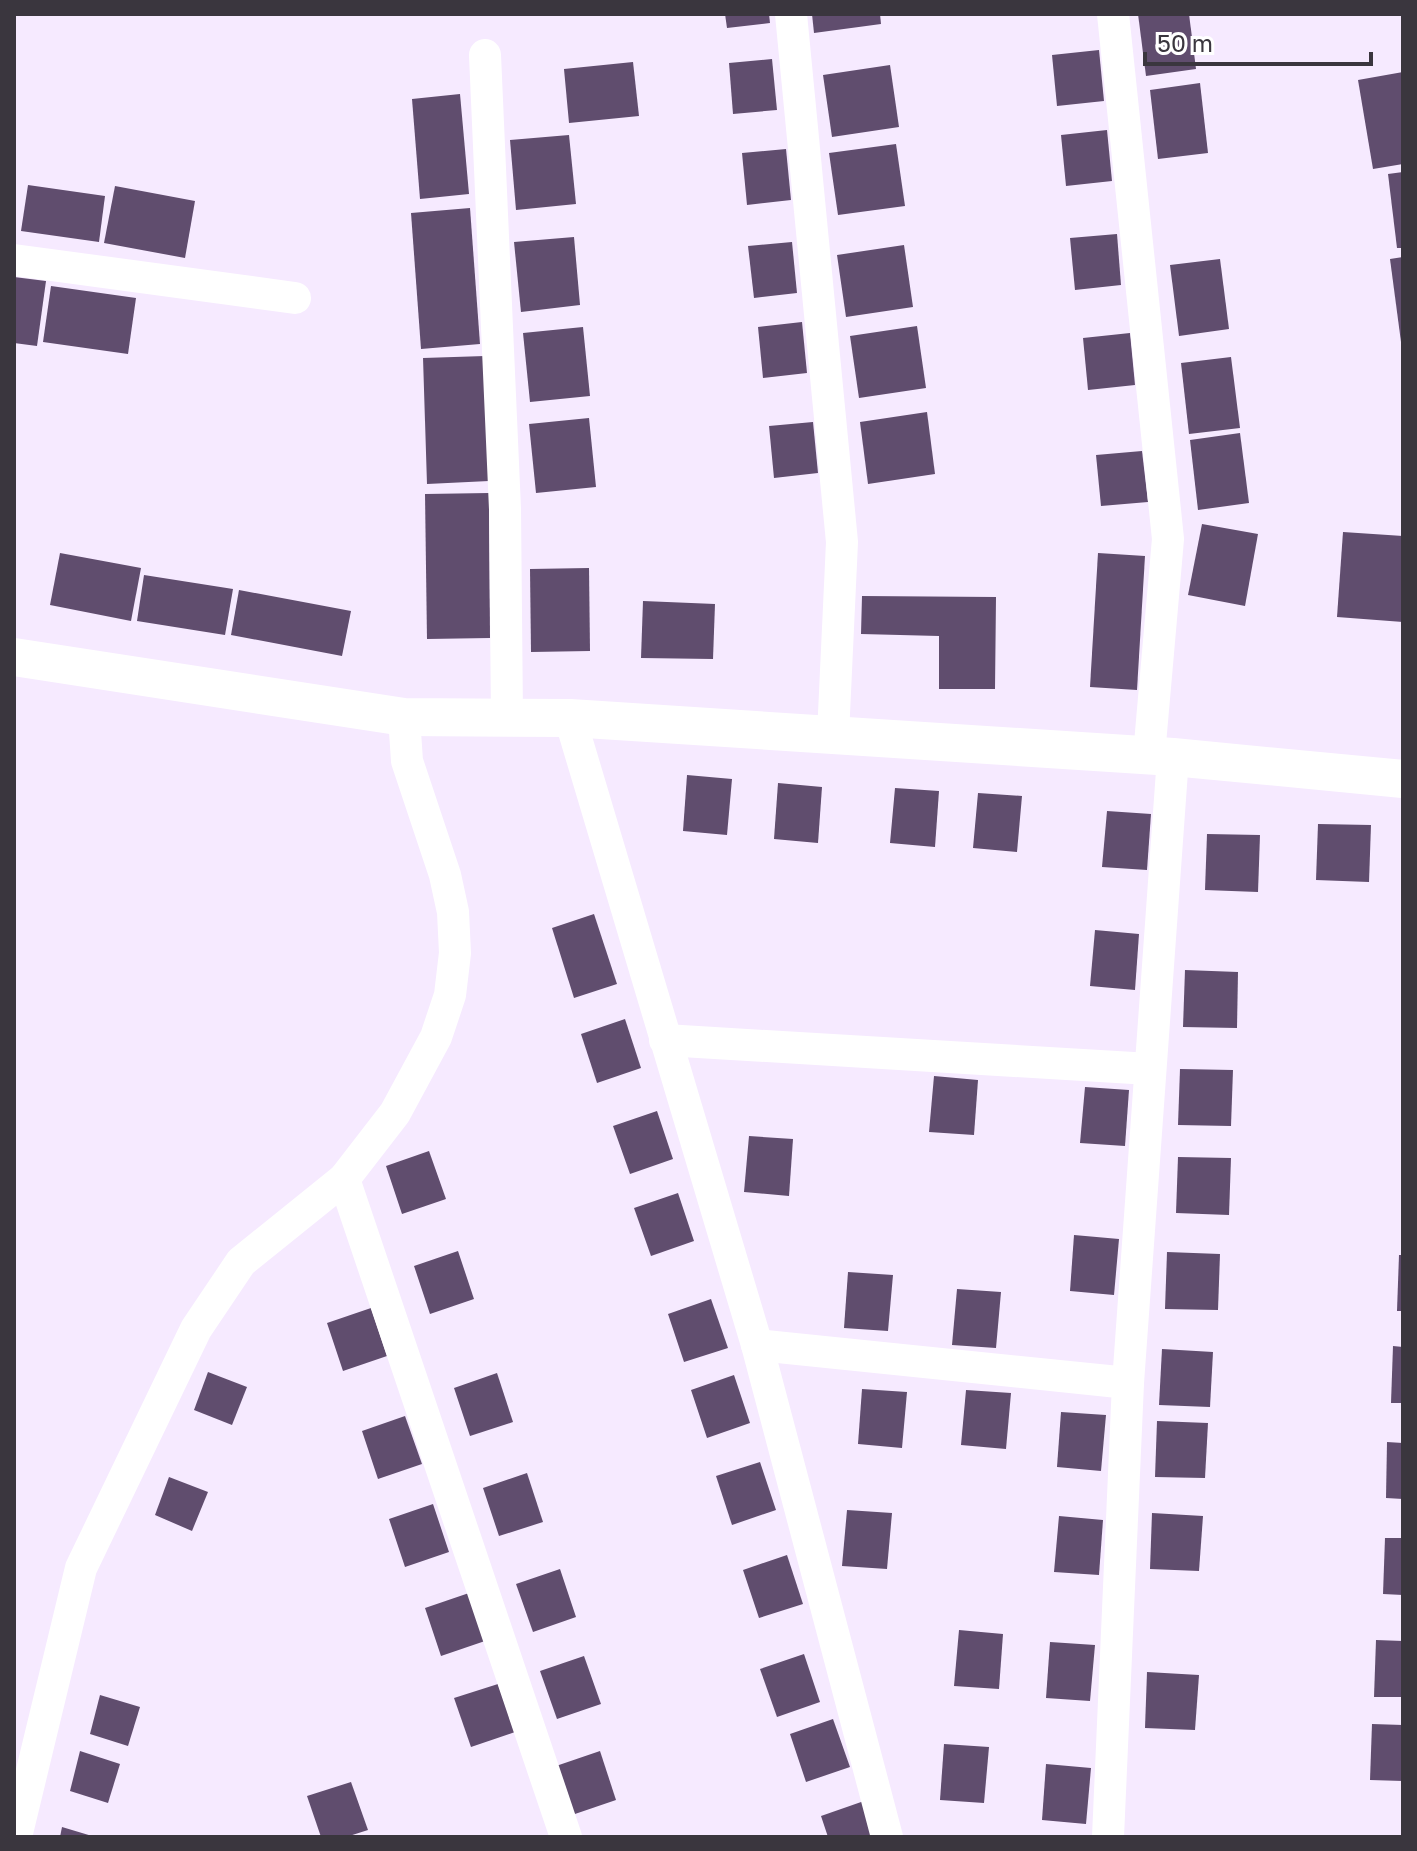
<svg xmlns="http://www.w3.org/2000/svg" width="1417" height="1851" viewBox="0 0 1417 1851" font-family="'Golos Text',sans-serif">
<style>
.building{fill:#604d6e}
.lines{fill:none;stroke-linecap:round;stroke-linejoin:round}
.minor{stroke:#fff;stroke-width:32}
.tertiary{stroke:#fff;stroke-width:38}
</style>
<rect width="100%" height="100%" fill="#f6eaff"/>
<g class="building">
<path d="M 725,14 L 769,14 L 770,23 L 727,28 Z"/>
<path d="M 812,14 L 880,14 L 881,24 L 814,33 Z"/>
<path d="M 1138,14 L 1189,14 L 1196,69 L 1146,76 Z"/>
<path d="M 1099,50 L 1104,101 L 1057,106 L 1052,55 Z"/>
<path d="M 772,59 L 777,110 L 733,114 L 729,63 Z"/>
<path d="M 633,62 L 639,116 L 569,123 L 564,69 Z"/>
<path d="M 890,65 L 899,127 L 832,137 L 823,75 Z"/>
<path d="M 1403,72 L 1403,164 L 1373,169 L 1358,80 Z"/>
<path d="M 1200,83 L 1208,153 L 1158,159 L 1150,90 Z"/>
<path d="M 460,94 L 469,194 L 420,199 L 412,99 Z"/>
<path d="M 1107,130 L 1112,181 L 1066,186 L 1061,135 Z"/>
<path d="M 569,135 L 576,204 L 516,210 L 510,140 Z"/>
<path d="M 896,144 L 905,206 L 838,215 L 829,153 Z"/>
<path d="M 786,149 L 791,200 L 747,205 L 742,153 Z"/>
<path d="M 1403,172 L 1403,248 L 1397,248 L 1388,174 Z"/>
<path d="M 28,185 L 105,196 L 99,242 L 21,231 Z"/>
<path d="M 115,186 L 195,201 L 185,258 L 104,243 Z"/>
<path d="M 470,208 L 480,344 L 421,349 L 411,213 Z"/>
<path d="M 1117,234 L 1121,285 L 1075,290 L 1070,238 Z"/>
<path d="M 574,237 L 580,305 L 521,312 L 514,242 Z"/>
<path d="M 792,242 L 797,293 L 754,298 L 748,246 Z"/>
<path d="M 904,245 L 913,307 L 846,317 L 837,255 Z"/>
<path d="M 1403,257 L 1403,342 L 1401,342 L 1390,259 Z"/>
<path d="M 1220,259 L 1229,329 L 1179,336 L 1170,265 Z"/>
<path d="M 14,277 L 46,281 L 37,346 L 14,343 Z"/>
<path d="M 51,286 L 136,298 L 128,354 L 43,342 Z"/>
<path d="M 802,322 L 807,373 L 763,378 L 758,327 Z"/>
<path d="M 917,326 L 926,388 L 859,398 L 850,336 Z"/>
<path d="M 583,327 L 590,396 L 530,402 L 523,333 Z"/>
<path d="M 1130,333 L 1135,385 L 1088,390 L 1083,338 Z"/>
<path d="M 485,356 L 489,481 L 427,484 L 423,358 Z"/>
<path d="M 1231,357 L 1240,428 L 1189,434 L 1181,363 Z"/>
<path d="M 927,412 L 935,474 L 868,484 L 860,422 Z"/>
<path d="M 589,418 L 596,487 L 536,493 L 529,424 Z"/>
<path d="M 813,422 L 818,473 L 774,478 L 769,426 Z"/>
<path d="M 1240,433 L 1249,503 L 1198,510 L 1190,440 Z"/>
<path d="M 1142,451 L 1148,502 L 1101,506 L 1096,455 Z"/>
<path d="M 489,493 L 490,638 L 427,639 L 425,494 Z"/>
<path d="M 1202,524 L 1258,534 L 1245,606 L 1188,595 Z"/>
<path d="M 1343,532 L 1403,536 L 1403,622 L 1337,617 Z"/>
<path d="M 60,553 L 141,568 L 131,621 L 50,605 Z"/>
<path d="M 1098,553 L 1145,556 L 1137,690 L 1090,687 Z"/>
<path d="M 589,568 L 590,651 L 531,652 L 530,569 Z"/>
<path d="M 144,575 L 233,589 L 225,635 L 137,621 Z"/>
<path d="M 239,590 L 351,611 L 342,656 L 231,635 Z"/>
<path d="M 862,596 L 996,597 L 995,689 L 939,689 L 939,636 L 861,634 Z"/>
<path d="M 643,601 L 715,604 L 713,659 L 641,658 Z"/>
<path d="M 687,775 L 732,779 L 727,835 L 683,831 Z"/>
<path d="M 778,783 L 822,787 L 818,843 L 774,839 Z"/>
<path d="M 895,788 L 939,791 L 935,847 L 890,843 Z"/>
<path d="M 978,793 L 1022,796 L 1017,852 L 973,848 Z"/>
<path d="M 1107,811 L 1151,814 L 1147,870 L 1102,867 Z"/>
<path d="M 1318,824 L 1371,825 L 1369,882 L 1316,880 Z"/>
<path d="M 1207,834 L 1260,835 L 1258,892 L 1205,890 Z"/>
<path d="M 594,914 L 617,984 L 574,998 L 552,928 Z"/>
<path d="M 1095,930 L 1139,934 L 1135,990 L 1090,986 Z"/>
<path d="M 1185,970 L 1238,972 L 1237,1028 L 1183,1027 Z"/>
<path d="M 625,1019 L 641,1068 L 597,1083 L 581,1034 Z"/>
<path d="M 1180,1069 L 1233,1070 L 1231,1126 L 1178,1125 Z"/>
<path d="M 934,1076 L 978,1080 L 974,1135 L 929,1132 Z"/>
<path d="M 1085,1087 L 1129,1090 L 1125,1146 L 1080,1143 Z"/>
<path d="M 657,1111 L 673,1159 L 630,1174 L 613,1126 Z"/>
<path d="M 749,1136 L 793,1139 L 789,1196 L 744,1192 Z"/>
<path d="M 429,1151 L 446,1199 L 402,1214 L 386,1166 Z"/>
<path d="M 1178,1157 L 1231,1158 L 1229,1215 L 1176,1213 Z"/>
<path d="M 678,1193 L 694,1241 L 651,1256 L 634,1208 Z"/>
<path d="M 1074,1235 L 1119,1239 L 1114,1295 L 1070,1291 Z"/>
<path d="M 458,1251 L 474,1299 L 430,1314 L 414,1266 Z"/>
<path d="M 1167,1252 L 1220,1254 L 1218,1310 L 1165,1309 Z"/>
<path d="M 1399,1255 L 1403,1255 L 1403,1311 L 1397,1311 Z"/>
<path d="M 848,1272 L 893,1275 L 888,1331 L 844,1328 Z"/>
<path d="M 957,1289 L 1001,1292 L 996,1348 L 952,1345 Z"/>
<path d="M 711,1299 L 728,1348 L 684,1362 L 668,1314 Z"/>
<path d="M 371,1308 L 387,1356 L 343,1371 L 327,1323 Z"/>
<path d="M 1393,1346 L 1403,1347 L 1403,1403 L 1391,1403 Z"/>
<path d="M 1162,1349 L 1213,1352 L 1210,1407 L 1159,1405 Z"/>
<path d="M 208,1372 L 247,1387 L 232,1425 L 194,1410 Z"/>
<path d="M 497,1373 L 513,1422 L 470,1436 L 454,1388 Z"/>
<path d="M 734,1375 L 750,1423 L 707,1438 L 691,1390 Z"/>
<path d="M 862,1389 L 907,1392 L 902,1448 L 858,1444 Z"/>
<path d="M 966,1390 L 1011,1393 L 1006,1449 L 961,1445 Z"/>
<path d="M 1061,1412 L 1106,1415 L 1101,1471 L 1057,1467 Z"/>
<path d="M 405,1416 L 422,1464 L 378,1479 L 362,1431 Z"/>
<path d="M 1157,1421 L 1208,1423 L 1205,1478 L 1155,1477 Z"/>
<path d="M 1387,1442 L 1403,1443 L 1403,1499 L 1386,1498 Z"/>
<path d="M 760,1462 L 776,1510 L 732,1525 L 716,1476 Z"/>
<path d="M 527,1473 L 543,1522 L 499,1536 L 483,1488 Z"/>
<path d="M 169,1477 L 208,1492 L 192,1531 L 155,1515 Z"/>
<path d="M 433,1504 L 449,1552 L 405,1567 L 389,1519 Z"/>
<path d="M 847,1510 L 892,1513 L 887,1569 L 842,1566 Z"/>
<path d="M 1152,1513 L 1203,1516 L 1199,1571 L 1150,1569 Z"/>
<path d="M 1059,1516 L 1103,1520 L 1099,1575 L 1054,1572 Z"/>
<path d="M 1385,1538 L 1403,1538 L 1403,1595 L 1383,1594 Z"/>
<path d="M 787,1555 L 803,1604 L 759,1618 L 743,1570 Z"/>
<path d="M 560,1569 L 576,1617 L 533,1632 L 516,1584 Z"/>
<path d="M 469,1593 L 485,1641 L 441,1656 L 425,1608 Z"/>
<path d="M 959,1630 L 1003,1634 L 999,1689 L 954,1686 Z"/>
<path d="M 1376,1640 L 1403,1641 L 1403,1697 L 1374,1697 Z"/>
<path d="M 1050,1642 L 1095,1645 L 1090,1701 L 1046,1698 Z"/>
<path d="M 804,1654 L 820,1702 L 777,1717 L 760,1669 Z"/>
<path d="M 584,1656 L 601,1704 L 557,1719 L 540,1671 Z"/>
<path d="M 1147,1672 L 1199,1675 L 1195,1730 L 1145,1728 Z"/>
<path d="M 498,1684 L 515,1732 L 471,1747 L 454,1698 Z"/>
<path d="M 100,1695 L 140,1707 L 128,1746 L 90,1734 Z"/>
<path d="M 833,1719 L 850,1767 L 806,1782 L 790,1734 Z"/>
<path d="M 1372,1724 L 1403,1725 L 1403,1781 L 1370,1780 Z"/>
<path d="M 944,1744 L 989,1747 L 984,1803 L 940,1800 Z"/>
<path d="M 80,1751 L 120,1764 L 108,1803 L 70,1791 Z"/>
<path d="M 600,1751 L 616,1800 L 572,1815 L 556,1766 Z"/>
<path d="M 1046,1764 L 1091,1768 L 1086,1824 L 1042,1820 Z"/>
<path d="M 351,1782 L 368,1830 L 346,1837 L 321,1837 L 307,1796 Z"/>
<path d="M 864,1801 L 876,1837 L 828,1837 L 821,1816 Z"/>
<path d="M 62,1827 L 92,1836 L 92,1837 L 60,1837 Z"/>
</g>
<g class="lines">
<g class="minor">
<path d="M 791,14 L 842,542 L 833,735"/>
<path d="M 1113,14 L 1168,539 L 1149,755"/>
<path d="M 485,55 L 505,509 L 507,718"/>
<path d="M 14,260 L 295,298"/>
<path d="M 570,718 L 757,1345 L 887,1837"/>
<path d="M 665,1040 L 1150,1069"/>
<path d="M 344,1179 L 566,1837"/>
<path d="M 757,1345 L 1128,1383"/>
<path d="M 16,1837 L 81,1568 L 196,1329 L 241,1262 L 344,1179 L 395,1113 L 436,1037 L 450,995 L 455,953 L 453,912 L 445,875 L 407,761 L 404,717"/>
<path d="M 1108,1837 L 1128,1383 L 1173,757"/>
</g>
<path class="tertiary" d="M 14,657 L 404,717 L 570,718 L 1173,757 L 1403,779"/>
</g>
<rect width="1417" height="1851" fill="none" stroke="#3a363e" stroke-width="32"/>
<path d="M1145 52v12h226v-12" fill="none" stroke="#3a363e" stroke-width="4"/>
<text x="1157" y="52" font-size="24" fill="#3a363e" stroke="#ffffff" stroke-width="6" paint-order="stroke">50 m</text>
</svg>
